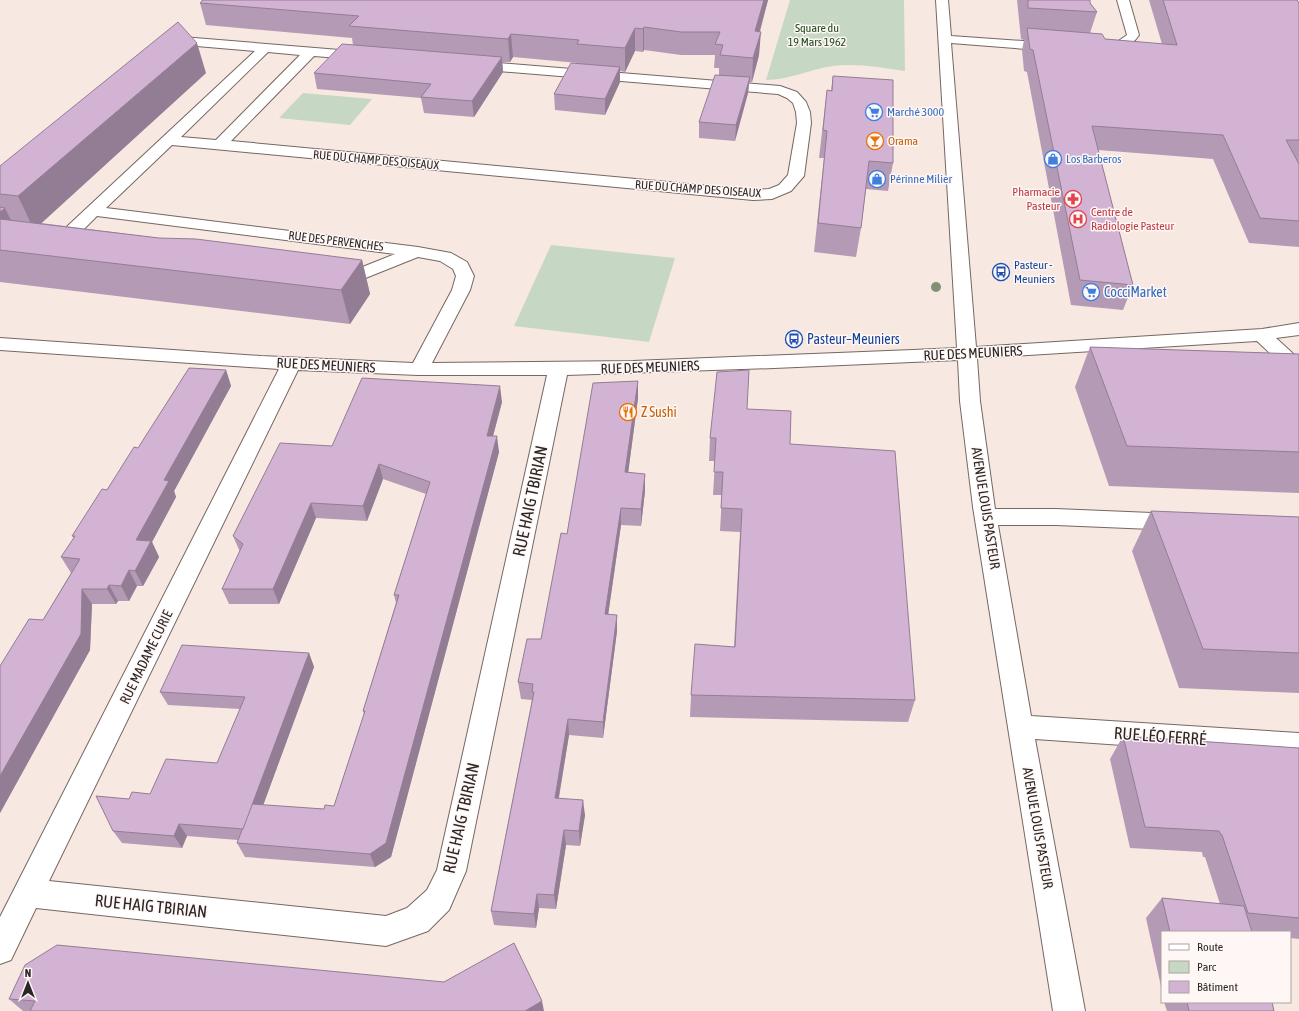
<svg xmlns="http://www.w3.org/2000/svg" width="1299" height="1011" viewBox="0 0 1299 1011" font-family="'Asap Condensed',sans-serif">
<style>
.green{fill:#c6d8c4}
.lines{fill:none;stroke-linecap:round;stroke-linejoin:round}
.minor-casing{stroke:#756762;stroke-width:2}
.minor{fill:#fff;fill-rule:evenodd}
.tree{fill:#829176}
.wall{fill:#b59ab5}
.shaded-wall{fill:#937d94}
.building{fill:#d2b3d3;stroke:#937d94}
.labels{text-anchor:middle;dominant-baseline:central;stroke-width:3;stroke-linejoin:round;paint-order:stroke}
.far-park-label{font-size:12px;fill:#214a1e;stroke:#fef7f5}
.far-shop-label{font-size:12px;fill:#366cbe;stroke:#fef7f5;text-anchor:start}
.far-food-label{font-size:12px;fill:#c56008;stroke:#fef7f5;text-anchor:start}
.far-street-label{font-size:12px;fill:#2c2624;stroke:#fef7f5}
.far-health-label{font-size:12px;fill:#be3a42;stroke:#fef7f5;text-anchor:end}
.far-transit-label{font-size:12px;fill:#164399;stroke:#fef7f5;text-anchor:start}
.shop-label{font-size:14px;fill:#366cbe;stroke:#fef7f5;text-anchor:start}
.transit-label{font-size:14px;fill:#164399;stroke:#fef7f5;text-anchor:start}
.street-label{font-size:14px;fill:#2c2624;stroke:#fef7f5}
.food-label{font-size:14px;fill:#c56008;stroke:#fef7f5;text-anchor:start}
.near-street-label{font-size:17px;fill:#2c2624;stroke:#fef7f5}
</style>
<rect width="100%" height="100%" fill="#f8e8e2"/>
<g class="green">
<path d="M 790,0 L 904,0 L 905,71 C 882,68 857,63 833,66 C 810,69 790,80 766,80 Z"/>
<path d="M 303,93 L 372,99 L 350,125 L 279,118 Z"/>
<path d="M 551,245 L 675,258 L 649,342 L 514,326 Z"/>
</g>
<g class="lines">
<g class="minor-casing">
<g id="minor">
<path d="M 936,0 L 948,0 L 951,36 L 1052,43 L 1057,44 L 1058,47 L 1057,50 L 1052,51 L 951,43 L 976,347 L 1262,329 L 1299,323 L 1299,335 L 1276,338 L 1299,359 L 1299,376 L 1292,374 L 1257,341 L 977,358 L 980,401 L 995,509 L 1056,509 L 1176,514 L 1184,516 L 1187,522 L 1184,528 L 1176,530 L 1056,525 L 998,525 L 1031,716 L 1299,733 L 1299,757 L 1035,739 L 1085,1011 L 1053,1011 L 973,507 L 960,401 L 958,360 L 774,368 L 567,375 L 466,871 L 449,910 L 428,931 L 386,946 L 36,908 L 11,960 L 0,964 L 0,917 L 279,369 L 0,350 L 0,338 L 261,356 L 413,363 L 452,290 L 456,276 L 453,269 L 440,261 L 418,257 L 363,279 C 352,281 340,280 329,278 L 326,274 L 329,270 L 335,269 L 355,270 L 395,254 L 97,216 L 69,244 L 63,245 L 0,237 L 0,227 L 59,234 L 255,51 L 173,44 L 167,46 L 162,45 L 161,42 L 165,37 L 170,36 L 364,52 L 369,53 L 371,56 L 369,59 L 364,60 L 314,56 L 231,141 L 753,190 L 769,189 L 779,185 L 788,175 L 797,123 L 796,112 L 793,103 L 787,98 L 778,94 L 474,69 L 469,68 L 467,65 L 469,62 L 474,61 L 780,86 L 797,92 L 806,102 L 810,112 L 811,123 L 804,176 L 791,191 L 772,199 L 753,200 L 172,145 L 106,208 L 418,247 L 451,253 L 467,262 L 474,276 L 470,290 L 432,363 L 633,361 L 913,350 L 957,348 ZM 268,52 L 300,55 L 216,140 L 181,137 ZM 298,370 L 418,375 L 547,375 L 437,870 L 427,890 L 407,908 L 386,916 L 49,881 Z"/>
<path d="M 1117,0 L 1129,0 L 1139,35 C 1130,49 1113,56 1096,52 L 1095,49 L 1096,46 L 1114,44 L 1127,35 Z"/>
</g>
</g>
<use href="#minor" class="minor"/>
</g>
<circle class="tree" cx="936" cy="287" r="5"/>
<g class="wall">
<path d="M 201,0 L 768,0 L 760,32 L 759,55 L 752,82 L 749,82 L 748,93 L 735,141 L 699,138 L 699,122 L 719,75 L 719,68 L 714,68 L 715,55 L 681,55 L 644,50 L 643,52 L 635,51 L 625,72 L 620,71 L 620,82 L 605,115 L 555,110 L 554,94 L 578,63 L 513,57 L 510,62 L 502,62 L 503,72 L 474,117 L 424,113 L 421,98 L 317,89 L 314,73 L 353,45 L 352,38 L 206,25 L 200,3 L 202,1 Z"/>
<path d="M 1017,0 L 1090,0 L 1090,3 L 1097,12 L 1090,33 L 1105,39 L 1162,44 L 1149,0 L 1297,0 L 1299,3 L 1299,247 L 1249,243 L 1213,159 L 1098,150 L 1133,285 L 1123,310 L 1071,305 L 1027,72 L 1024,71 L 1022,50 L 1024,40 L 1021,39 Z"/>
<path d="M 206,73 L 41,223 L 159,238 L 362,260 L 370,294 L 350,324 L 0,282 L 0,166 Z"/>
<path d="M 833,76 L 893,163 L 888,191 L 866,189 L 861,228 L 856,257 L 814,252 L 824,158 L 819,158 L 827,90 L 831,91 Z"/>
<path d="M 1090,347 L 1299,354 L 1299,493 L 1109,486 L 1075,387 Z"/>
<path d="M 226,370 L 231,386 L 174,491 L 176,497 L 152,542 L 159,557 L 143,586 L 137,586 L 129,601 L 118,601 L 116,604 L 92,604 L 90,650 L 0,813 L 0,666 L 43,620 L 71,573 L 61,557 L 74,538 L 72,536 L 138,448 Z"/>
<path d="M 638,381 L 638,398 L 628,473 L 645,491 L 641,526 L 621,525 L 608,614 L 617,631 L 603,738 L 569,735 L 559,798 L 585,815 L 580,846 L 566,845 L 556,909 L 539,908 L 536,928 L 494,925 L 491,911 L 532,700 L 521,699 L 518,682 L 541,639 L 567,534 Z"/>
<path d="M 502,402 L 493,436 L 499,452 L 391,857 L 375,867 L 245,857 L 237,843 L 238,840 L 187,836 L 182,848 L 122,843 L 113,831 L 129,799 L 150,794 L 217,763 L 240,709 L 168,705 L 160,692 L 309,653 L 314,667 L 263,805 L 324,809 L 334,806 L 364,714 L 363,711 L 396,603 L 394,595 L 426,494 L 383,479 L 367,521 L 316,518 L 279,604 L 229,604 L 222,589 L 240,552 L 233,536 L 332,446 Z"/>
<path d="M 747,409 L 790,444 L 915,700 L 908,722 L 690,717 L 691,695 L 734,647 L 740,532 L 720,531 L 722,495 L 713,495 L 715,461 L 709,461 L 710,438 Z"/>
<path d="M 1151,511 L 1299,517 L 1299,693 L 1179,688 L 1132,551 Z"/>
<path d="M 1123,736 L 1298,748 L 1299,747 L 1299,939 L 1290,938 L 1290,932 L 1162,932 L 1162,991 L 1146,918 L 1162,898 L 1220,904 L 1205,857 L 1203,857 L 1202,852 L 1130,848 L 1110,759 Z"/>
<path d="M 9,999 L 544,1011 L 23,1011 Z"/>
<path d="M 1164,1002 L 1272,1002 L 1274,1011 L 1167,1011 Z"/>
</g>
<g class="shaded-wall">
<path d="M 764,0 L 768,0 L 753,55 L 755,31 Z"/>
<path d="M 644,27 L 644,50 L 643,52 L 643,29 Z"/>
<path d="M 635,28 L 635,51 L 625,72 L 625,48 Z"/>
<path d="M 761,32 L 759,55 L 752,82 L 753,58 Z"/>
<path d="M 511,34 L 513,57 L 510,62 L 508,39 Z"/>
<path d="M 197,43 L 206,73 L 34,230 L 18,196 Z"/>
<path d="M 502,57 L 503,72 L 474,117 L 472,101 Z"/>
<path d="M 620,67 L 620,82 L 605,115 L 605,99 Z"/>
<path d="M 750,77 L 748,93 L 735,141 L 736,125 Z"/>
<path d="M 5,208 L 21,241 L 0,232 L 0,212 Z"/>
<path d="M 362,260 L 370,294 L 350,324 L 341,290 Z"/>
<path d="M 226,370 L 231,386 L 174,491 L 176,497 L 152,542 L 159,557 L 143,586 L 135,571 L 136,540 L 164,480 Z"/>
<path d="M 638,381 L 638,398 L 626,489 L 625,472 Z"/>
<path d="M 500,386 L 502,402 L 489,451 L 487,436 Z"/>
<path d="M 497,436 L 499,452 L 391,857 L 375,867 L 370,854 Z"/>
<path d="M 379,464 L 383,479 L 367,521 L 363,506 Z"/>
<path d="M 645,474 L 645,491 L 641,526 L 641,509 Z"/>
<path d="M 311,503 L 316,518 L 279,604 L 273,589 Z"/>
<path d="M 621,508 L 621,525 L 606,630 L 605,614 Z"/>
<path d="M 129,570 L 137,586 L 129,601 L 121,586 Z"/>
<path d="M 109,585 L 118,601 L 116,604 L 107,589 Z"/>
<path d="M 82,589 L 92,604 L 90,650 L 0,813 L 0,776 Z"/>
<path d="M 617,615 L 617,631 L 603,738 L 603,722 Z"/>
<path d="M 309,653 L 314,667 L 250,841 L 243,829 Z"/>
<path d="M 568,719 L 569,735 L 556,813 L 555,798 Z"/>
<path d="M 583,800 L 585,815 L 580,846 L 579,831 Z"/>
<path d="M 179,824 L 187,836 L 182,848 L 174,836 Z"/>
<path d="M 564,830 L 566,845 L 556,909 L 554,895 Z"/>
<path d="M 537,894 L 539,908 L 536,928 L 534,914 Z"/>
<path d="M 542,1001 L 544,1011 L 525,1011 Z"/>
</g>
<g class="building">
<path d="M 203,0 L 764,0 L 755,31 L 761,32 L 753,58 L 720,55 L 723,45 L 715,44 L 720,32 L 681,32 L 644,27 L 643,29 L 635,28 L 625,48 L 577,44 L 579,40 L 511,34 L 508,39 L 349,26 L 359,16 L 200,3 Z"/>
<path d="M 1028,0 L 1090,0 L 1090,3 L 1097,12 L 1028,8 Z"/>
<path d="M 1163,0 L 1297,0 L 1299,3 L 1299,140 L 1286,140 L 1299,164 L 1299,221 L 1260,218 L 1223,135 L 1092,126 L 1133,285 L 1080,280 L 1033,50 L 1030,49 L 1027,28 L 1102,34 L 1105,39 L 1177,45 Z"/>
<path d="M 178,22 L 197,43 L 18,196 L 0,194 L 0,166 Z"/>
<path d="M 342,44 L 502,57 L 472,101 L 421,97 L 431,84 L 314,73 Z"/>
<path d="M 571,63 L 620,67 L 605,99 L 554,94 Z"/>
<path d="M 715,75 L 750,77 L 736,125 L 699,122 Z"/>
<path d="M 833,76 L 893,80 L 893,163 L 869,161 L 861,228 L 818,223 L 827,131 L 823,130 L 827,90 L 832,91 Z"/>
<path d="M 0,207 L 5,208 L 0,212 Z"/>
<path d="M 0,219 L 159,238 L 196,239 L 362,260 L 341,290 L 0,250 Z"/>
<path d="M 1090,347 L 1299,354 L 1299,452 L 1127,446 Z"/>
<path d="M 189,368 L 226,370 L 164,480 L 169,481 L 136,540 L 151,541 L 135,571 L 129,570 L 121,586 L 109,585 L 107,589 L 82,589 L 81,634 L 0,776 L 0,666 L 29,619 L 43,620 L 80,559 L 61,557 L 75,536 L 72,536 L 102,489 L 107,490 L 134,447 L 138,448 Z"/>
<path d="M 749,370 L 747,409 L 791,411 L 790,444 L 895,451 L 915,700 L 691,695 L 695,644 L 735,647 L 742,509 L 721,508 L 723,472 L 714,472 L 716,438 L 710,438 L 717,372 Z"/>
<path d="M 362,378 L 500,386 L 487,436 L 497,436 L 386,843 L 370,854 L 237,843 L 252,804 L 324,809 L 325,805 L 334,806 L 365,711 L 363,711 L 399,595 L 394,595 L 430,482 L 379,464 L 363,506 L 311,503 L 273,589 L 222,589 L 243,544 L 233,536 L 280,443 L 332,446 Z"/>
<path d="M 638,381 L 625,472 L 645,474 L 641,509 L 621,508 L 605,614 L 617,615 L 603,722 L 568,719 L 555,798 L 583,800 L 579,831 L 564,830 L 554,895 L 537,894 L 534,914 L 491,911 L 534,692 L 532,692 L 533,684 L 518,682 L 527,639 L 541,639 L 561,533 L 567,534 L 593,383 Z"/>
<path d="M 1151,511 L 1299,517 L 1299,653 L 1203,649 Z"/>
<path d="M 182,645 L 309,653 L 243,829 L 179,824 L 174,836 L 113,831 L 96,796 L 129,799 L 132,792 L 150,794 L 166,759 L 217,763 L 245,697 L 160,692 Z"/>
<path d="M 1123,736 L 1299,748 L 1299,918 L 1248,913 L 1222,835 L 1221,835 L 1219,831 L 1145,827 Z"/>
<path d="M 1162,898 L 1244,906 L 1252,932 L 1170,932 Z"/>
<path d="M 514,943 L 542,1001 L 525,1011 L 30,1011 L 35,1001 L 9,999 L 25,965 L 57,945 L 444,982 Z"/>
<path d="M 1187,1002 L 1272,1002 L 1274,1011 L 1189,1011 Z"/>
</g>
<defs>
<g id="supermarket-ring" transform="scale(0.9)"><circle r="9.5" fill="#fef7f5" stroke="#3f7fe0" stroke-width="1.5"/><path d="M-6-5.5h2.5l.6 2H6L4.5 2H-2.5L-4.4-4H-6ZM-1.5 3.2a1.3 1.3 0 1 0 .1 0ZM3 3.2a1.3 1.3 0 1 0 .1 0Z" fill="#3f7fe0"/></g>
<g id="bar-ring" transform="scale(0.9)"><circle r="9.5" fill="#fef7f5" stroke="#e8710a" stroke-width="1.5"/><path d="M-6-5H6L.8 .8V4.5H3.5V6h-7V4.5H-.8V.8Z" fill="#e8710a"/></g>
<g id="shop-ring" transform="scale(0.9)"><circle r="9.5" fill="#fef7f5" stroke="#3f7fe0" stroke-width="1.5"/><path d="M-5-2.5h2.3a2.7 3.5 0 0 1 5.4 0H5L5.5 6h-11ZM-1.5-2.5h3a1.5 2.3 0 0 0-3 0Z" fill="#3f7fe0"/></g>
<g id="pharmacy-ring" transform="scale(0.9)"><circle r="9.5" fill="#fef7f5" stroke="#e0444e" stroke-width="1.5"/><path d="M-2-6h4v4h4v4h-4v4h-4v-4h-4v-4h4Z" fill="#e0444e"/></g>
<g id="hospital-ring" transform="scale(0.9)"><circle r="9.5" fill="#fef7f5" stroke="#e0444e" stroke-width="1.5"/><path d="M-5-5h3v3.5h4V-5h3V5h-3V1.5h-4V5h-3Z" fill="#e0444e"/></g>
<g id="bus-ring" transform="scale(0.9)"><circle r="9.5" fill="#fef7f5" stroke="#1a4fb4" stroke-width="1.5"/><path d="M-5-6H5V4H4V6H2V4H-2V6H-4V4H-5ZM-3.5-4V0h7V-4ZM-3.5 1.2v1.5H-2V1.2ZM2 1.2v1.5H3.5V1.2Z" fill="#1a4fb4"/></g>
<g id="restaurant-ring" transform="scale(0.9)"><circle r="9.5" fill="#fef7f5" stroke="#e8710a" stroke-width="1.5"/><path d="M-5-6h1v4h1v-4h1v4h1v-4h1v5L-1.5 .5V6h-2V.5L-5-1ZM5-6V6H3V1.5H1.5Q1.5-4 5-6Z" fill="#e8710a"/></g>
</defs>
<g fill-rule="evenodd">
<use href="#supermarket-ring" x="874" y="112"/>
<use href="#bar-ring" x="875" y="141"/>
<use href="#shop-ring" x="1053" y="159"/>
<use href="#shop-ring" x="877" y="179"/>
<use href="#pharmacy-ring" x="1073" y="199"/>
<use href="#hospital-ring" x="1078" y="219"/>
<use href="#bus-ring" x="1001" y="272"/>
<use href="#supermarket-ring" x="1091" y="292"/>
<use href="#bus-ring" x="794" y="339"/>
<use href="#restaurant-ring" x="628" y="412"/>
</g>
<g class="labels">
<g class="far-park-label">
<text x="817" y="28">Square du<tspan x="817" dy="14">19 Mars 1962</tspan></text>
</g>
<g class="far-shop-label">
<text x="887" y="112">Marché 3000</text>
<text x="1066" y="159">Los Barberos</text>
<text x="890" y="179">Périnne Milier</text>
</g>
<g class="far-food-label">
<text x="888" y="141">Orama</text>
</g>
<g class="far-street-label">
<text transform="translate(376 160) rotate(5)">RUE DU CHAMP DES OISEAUX</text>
<text transform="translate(698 189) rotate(4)">RUE DU CHAMP DES OISEAUX</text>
<text transform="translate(336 241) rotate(7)">RUE DES PERVENCHES</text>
</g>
<g class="far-health-label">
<text x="1060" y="192">Pharmacie<tspan x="1060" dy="14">Pasteur</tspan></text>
<text x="1091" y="212" text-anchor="start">Centre de<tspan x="1091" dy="14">Radiologie Pasteur</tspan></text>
</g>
<g class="far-transit-label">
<text x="1014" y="265">Pasteur -<tspan x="1014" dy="14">Meuniers</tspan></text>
</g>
<g class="shop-label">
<text x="1104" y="292">CocciMarket</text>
</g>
<g class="transit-label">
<text x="807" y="339">Pasteur–Meuniers</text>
</g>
<g class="street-label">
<text transform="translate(973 353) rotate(-3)">RUE DES MEUNIERS</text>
<text transform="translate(326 365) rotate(3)">RUE DES MEUNIERS</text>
<text transform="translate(650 367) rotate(-2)">RUE DES MEUNIERS</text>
<text transform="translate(986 508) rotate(81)">AVENUE LOUIS PASTEUR</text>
<text transform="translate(146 657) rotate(-64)">RUE MADAME CURIE</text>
<text transform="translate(1038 828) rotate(80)">AVENUE LOUIS PASTEUR</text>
</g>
<g class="food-label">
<text x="641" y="412">Z Sushi</text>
</g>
<g class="near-street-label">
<text transform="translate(530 501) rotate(-78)">RUE HAIG TBIRIAN</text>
<text transform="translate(1160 736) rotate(4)">RUE LÉO FERRÉ</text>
<text transform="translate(461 818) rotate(-77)">RUE HAIG TBIRIAN</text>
<text transform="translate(151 906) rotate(6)">RUE HAIG TBIRIAN</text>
</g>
</g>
<rect x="1161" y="931" width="130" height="72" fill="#fef7f5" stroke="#aaa3a1"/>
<rect x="1169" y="944" width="20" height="6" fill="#ffffff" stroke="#aaa3a1"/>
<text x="1197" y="951" font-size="12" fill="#2c2624">Route</text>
<rect x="1169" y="961" width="20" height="12" fill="#c6d8c4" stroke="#aaa3a1"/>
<text x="1197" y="971" font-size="12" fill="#2c2624">Parc</text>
<rect x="1169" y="981" width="20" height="12" fill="#d2b3d3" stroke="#aaa3a1"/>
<text x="1197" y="991" font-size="12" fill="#2c2624">Bâtiment</text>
<g transform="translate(28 983)" stroke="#fef7f5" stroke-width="3" paint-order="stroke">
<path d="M0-3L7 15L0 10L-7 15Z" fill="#2c2624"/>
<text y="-6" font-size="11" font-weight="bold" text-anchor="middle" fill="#2c2624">N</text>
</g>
</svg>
